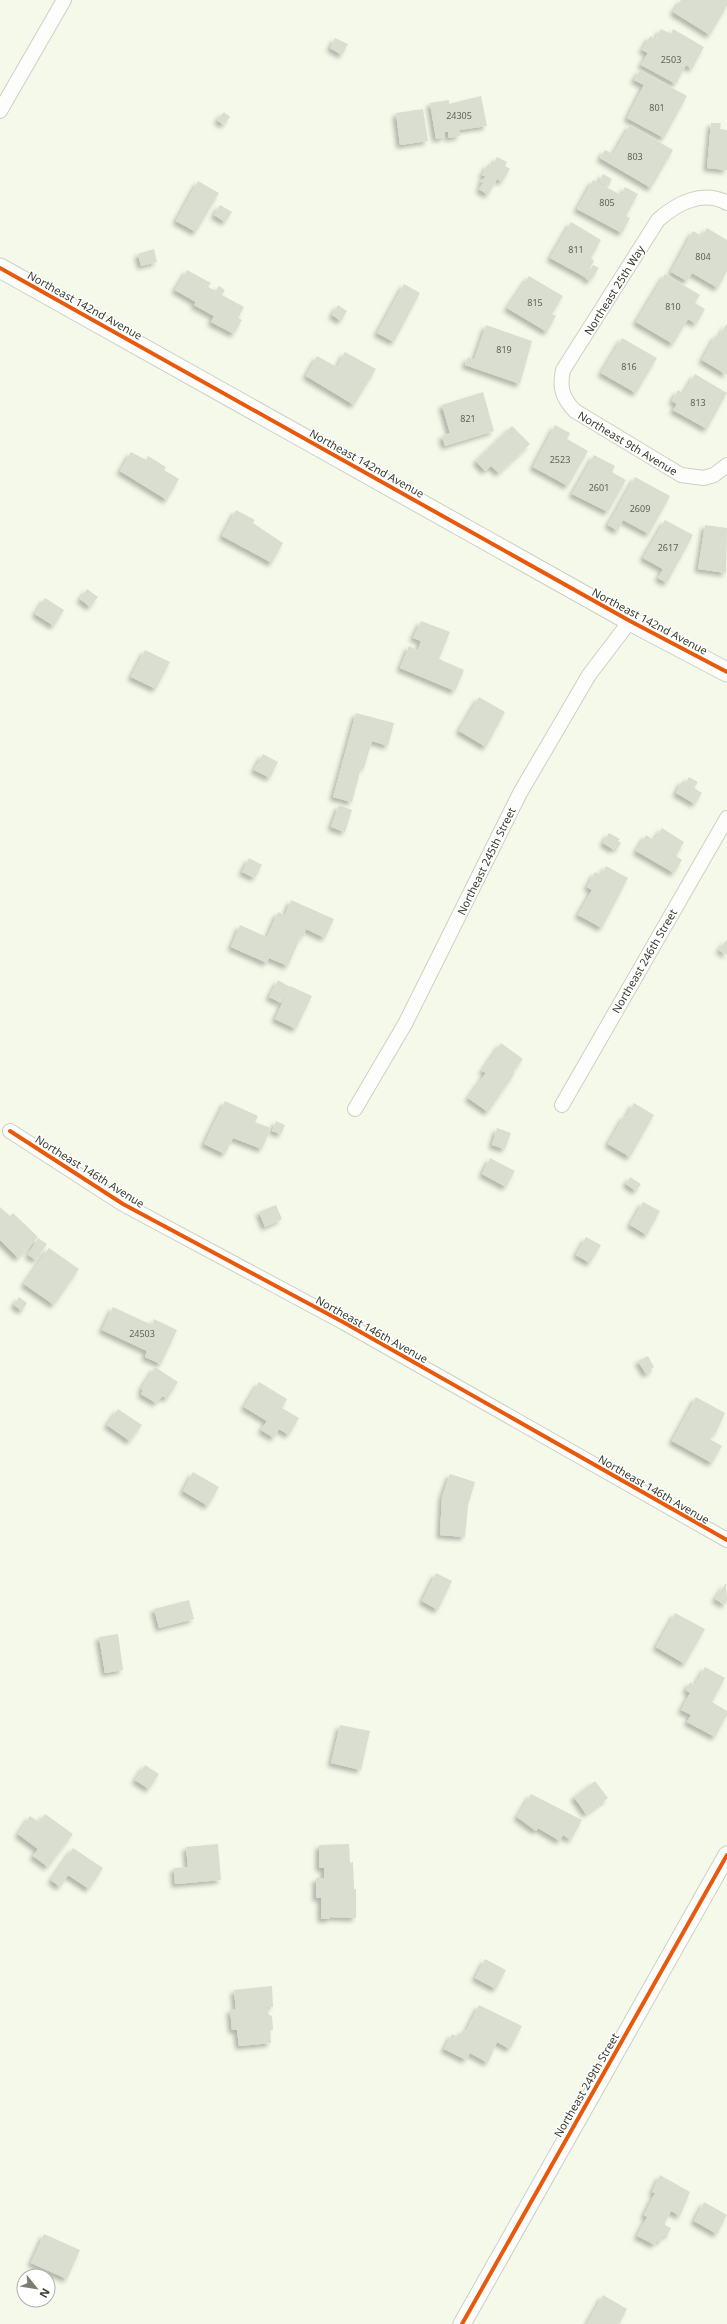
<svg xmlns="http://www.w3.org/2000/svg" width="727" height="2324" viewBox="0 0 727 2324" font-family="'Noto Sans',sans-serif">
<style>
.building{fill:#daded1;filter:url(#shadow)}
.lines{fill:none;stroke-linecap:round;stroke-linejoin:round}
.minor-casing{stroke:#ccd0c2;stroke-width:16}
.tertiary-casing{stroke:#ccd0c2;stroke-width:19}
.secondary-casing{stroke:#ccd0c2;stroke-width:21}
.minor{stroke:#fdfefc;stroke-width:14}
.tertiary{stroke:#fdfefc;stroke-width:17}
.secondary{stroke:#fdfefc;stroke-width:19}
.cycleway-casing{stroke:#fff;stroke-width:6}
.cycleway{stroke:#e8590c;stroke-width:4}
.labels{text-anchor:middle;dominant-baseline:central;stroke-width:3;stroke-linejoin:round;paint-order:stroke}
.number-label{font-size:9px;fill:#606456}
.street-label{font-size:11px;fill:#373b2d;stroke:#fff}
</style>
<defs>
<filter id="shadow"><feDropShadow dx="-3.5" dy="3.5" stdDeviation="2" flood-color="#0004"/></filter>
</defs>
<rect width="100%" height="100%" fill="#f4f9e9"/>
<g class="building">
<path d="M 681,0 L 727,0 L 727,6 L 710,35 L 673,12 Z"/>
<path d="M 661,29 L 671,34 L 673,29 L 704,47 L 692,69 L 686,65 L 676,84 L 641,65 L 648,53 L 642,50 L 650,36 L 655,39 Z"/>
<path d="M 335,38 L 348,44 L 342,55 L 330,48 Z"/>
<path d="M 640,70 L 687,96 L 664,138 L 627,118 L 644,85 L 634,80 Z"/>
<path d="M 481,96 L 487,126 L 459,130 L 460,136 L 448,138 L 448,132 L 445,132 L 445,137 L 436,139 L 430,103 L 449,100 L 449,104 Z"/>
<path d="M 423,109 L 428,141 L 400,145 L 396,113 Z"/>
<path d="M 224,112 L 230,117 L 224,125 L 217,120 Z"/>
<path d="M 711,123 L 721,123 L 720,129 L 727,130 L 727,170 L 707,168 Z"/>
<path d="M 630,125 L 673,150 L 651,188 L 600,158 L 605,150 L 613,154 Z"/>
<path d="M 497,157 L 507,162 L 505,166 L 510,169 L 502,182 L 497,179 L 488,195 L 479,189 L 483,183 L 480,181 L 486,177 L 482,175 L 488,164 L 492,166 Z"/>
<path d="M 603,174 L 612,179 L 608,187 L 599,182 Z"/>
<path d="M 593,180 L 621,195 L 625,187 L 638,194 L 626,216 L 630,218 L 622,233 L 577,209 Z"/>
<path d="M 198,181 L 219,193 L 196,232 L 176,221 Z"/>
<path d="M 220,205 L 232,212 L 225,222 L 214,215 Z"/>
<path d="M 571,222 L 601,240 L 591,258 L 594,261 L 585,277 L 550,258 Z"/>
<path d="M 707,228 L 727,240 L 727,271 L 718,288 L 692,273 L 687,281 L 671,272 L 693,231 L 702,236 Z"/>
<path d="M 154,249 L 157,262 L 141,266 L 138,254 Z"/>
<path d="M 593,265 L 599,268 L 590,281 L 585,278 Z"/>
<path d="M 187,270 L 211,283 L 208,287 L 216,291 L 219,286 L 225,290 L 222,295 L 244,307 L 238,318 L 242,320 L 234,334 L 211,322 L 214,316 L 194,305 L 196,302 L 175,290 Z"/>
<path d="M 665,274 L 700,295 L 695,303 L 705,309 L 696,324 L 688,319 L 673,344 L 636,322 Z"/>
<path d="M 529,276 L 563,296 L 552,314 L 556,316 L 547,332 L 507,308 Z"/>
<path d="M 404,284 L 420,293 L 394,342 L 377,333 Z"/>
<path d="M 338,305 L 347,311 L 341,321 L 332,315 Z"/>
<path d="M 727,323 L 727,375 L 702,360 L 716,335 L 719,337 Z"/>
<path d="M 486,325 L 532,341 L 520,384 L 465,365 L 468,357 L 474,360 Z"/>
<path d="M 622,338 L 657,358 L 636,393 L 601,373 Z"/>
<path d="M 345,352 L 376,369 L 354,405 L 306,376 L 317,356 L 337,367 Z"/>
<path d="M 695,374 L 727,393 L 707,429 L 673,410 L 677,404 L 672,401 L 678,390 L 683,394 Z"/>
<path d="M 483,392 L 494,431 L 445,446 L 442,436 L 450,433 L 442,405 Z"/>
<path d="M 555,425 L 570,433 L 567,439 L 588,451 L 568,486 L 533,467 Z"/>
<path d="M 512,426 L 530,444 L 499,473 L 491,466 L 485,471 L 476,461 Z"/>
<path d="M 131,452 L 146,460 L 148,456 L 166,467 L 164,470 L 179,479 L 167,500 L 120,471 Z"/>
<path d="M 594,455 L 615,466 L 612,472 L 626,480 L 608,512 L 572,494 Z"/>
<path d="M 635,477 L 670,496 L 649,534 L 623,520 L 618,531 L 608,525 Z"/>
<path d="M 236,510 L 255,520 L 253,523 L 283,543 L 272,563 L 222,536 Z"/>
<path d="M 665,520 L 693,535 L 667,583 L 658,578 L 663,569 L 643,558 Z"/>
<path d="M 705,525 L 727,528 L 726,573 L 698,569 Z"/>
<path d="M 87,589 L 98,597 L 90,607 L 80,599 Z"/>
<path d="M 45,598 L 64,610 L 54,626 L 35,614 Z"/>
<path d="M 421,621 L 450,632 L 439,659 L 464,670 L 455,691 L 400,668 L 409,646 L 418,650 L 421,641 L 413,638 Z"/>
<path d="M 145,650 L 170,662 L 156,689 L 131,677 Z"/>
<path d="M 479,697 L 505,712 L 486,747 L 459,731 Z"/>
<path d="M 356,713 L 394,723 L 388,746 L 372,741 L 364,768 L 361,768 L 352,802 L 333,797 Z"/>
<path d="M 263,754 L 278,762 L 270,778 L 254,770 Z"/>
<path d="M 689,777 L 698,782 L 694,788 L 702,793 L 695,804 L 676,793 L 682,781 L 686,783 Z"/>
<path d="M 339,805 L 352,810 L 345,832 L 331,827 Z"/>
<path d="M 662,828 L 684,842 L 676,856 L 682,860 L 674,873 L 636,851 L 646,835 L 654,840 Z"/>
<path d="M 609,833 L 620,839 L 618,841 L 621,843 L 617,849 L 615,847 L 614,850 L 603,843 Z"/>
<path d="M 249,858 L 262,865 L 255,878 L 242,872 Z"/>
<path d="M 606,866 L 628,878 L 602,928 L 578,915 L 592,890 L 587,887 L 595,872 L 601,875 Z"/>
<path d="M 291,900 L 334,919 L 325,938 L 306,929 L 303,937 L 301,936 L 288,966 L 269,958 L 267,963 L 231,947 L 240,925 L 267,937 L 278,912 L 285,915 Z"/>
<path d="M 727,939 L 727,955 L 719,950 Z"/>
<path d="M 278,980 L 290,987 L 281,1003 L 269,997 Z"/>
<path d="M 290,986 L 312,996 L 296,1029 L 275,1019 Z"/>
<path d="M 501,1043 L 523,1059 L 513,1072 L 515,1073 L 488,1112 L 468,1098 L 486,1073 L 482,1071 Z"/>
<path d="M 225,1101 L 258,1116 L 255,1122 L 271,1128 L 262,1149 L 233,1138 L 225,1154 L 204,1144 Z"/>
<path d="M 634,1103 L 654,1115 L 630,1157 L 608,1144 L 624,1116 L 626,1117 Z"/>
<path d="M 276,1121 L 285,1125 L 281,1134 L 272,1131 Z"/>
<path d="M 497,1128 L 511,1133 L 505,1149 L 492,1145 Z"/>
<path d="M 490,1158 L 515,1171 L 506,1187 L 482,1174 Z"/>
<path d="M 630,1177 L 641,1184 L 636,1191 L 626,1184 Z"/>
<path d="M 643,1202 L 660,1211 L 647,1235 L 630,1225 Z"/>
<path d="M 276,1205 L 282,1219 L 265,1227 L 259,1212 Z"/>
<path d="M 0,1207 L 10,1216 L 13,1213 L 38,1237 L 18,1258 L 0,1240 Z"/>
<path d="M 586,1237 L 601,1245 L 590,1263 L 576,1255 Z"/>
<path d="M 38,1238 L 47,1244 L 36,1260 L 28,1255 Z"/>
<path d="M 49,1248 L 79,1269 L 54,1305 L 24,1284 Z"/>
<path d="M 19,1297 L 27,1303 L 22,1311 L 14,1305 Z"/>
<path d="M 113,1307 L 152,1325 L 154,1319 L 177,1330 L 161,1364 L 145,1357 L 147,1351 L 102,1330 Z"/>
<path d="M 648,1356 L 654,1367 L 651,1369 L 652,1371 L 646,1374 L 638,1361 Z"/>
<path d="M 155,1367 L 178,1382 L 167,1399 L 163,1396 L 156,1403 L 141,1394 L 143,1390 L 141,1389 Z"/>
<path d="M 259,1382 L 287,1399 L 282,1408 L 299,1418 L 289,1435 L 279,1429 L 274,1438 L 261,1430 L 267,1421 L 244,1407 Z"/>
<path d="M 696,1397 L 725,1413 L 716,1433 L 715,1432 L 710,1439 L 722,1446 L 712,1463 L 672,1441 Z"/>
<path d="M 118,1409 L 142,1425 L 130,1441 L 107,1425 Z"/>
<path d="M 193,1472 L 219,1487 L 208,1506 L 183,1491 Z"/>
<path d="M 450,1474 L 475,1482 L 468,1505 L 465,1537 L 440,1535 L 442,1497 Z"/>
<path d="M 436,1573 L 452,1581 L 438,1610 L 422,1601 Z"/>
<path d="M 726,1583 L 727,1600 L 725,1605 L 715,1599 Z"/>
<path d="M 189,1600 L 194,1619 L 159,1628 L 154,1609 Z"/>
<path d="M 675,1613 L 705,1629 L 685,1664 L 656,1647 Z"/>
<path d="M 118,1634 L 123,1670 L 105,1673 L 99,1637 Z"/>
<path d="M 705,1667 L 725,1678 L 712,1702 L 727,1711 L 727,1715 L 715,1737 L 687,1722 L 691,1715 L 681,1710 L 690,1693 L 686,1690 L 690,1682 L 695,1685 Z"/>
<path d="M 340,1725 L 370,1731 L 361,1770 L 331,1763 Z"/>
<path d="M 145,1765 L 159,1774 L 149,1789 L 135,1780 Z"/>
<path d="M 595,1781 L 608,1798 L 586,1814 L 574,1797 Z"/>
<path d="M 531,1794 L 582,1820 L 571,1840 L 563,1835 L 560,1841 L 538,1828 L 536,1831 L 517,1817 Z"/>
<path d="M 45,1814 L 73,1834 L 48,1867 L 33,1856 L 38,1849 L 18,1834 L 30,1816 L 39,1822 Z"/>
<path d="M 218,1844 L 221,1880 L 175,1884 L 174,1868 L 188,1867 L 186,1847 Z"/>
<path d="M 349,1844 L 350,1863 L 353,1862 L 354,1889 L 356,1889 L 356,1918 L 330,1917 L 330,1919 L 321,1919 L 321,1898 L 316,1898 L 316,1878 L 324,1878 L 324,1868 L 319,1868 L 319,1845 Z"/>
<path d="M 73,1848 L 103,1868 L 89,1889 L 68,1875 L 60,1887 L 51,1880 Z"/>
<path d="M 485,1959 L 506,1970 L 496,1989 L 475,1978 Z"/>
<path d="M 272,1986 L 273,2007 L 268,2007 L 268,2014 L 272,2016 L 273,2030 L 270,2030 L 271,2043 L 239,2046 L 237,2030 L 232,2030 L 230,2009 L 236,2010 L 234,1990 Z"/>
<path d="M 479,2005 L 522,2026 L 510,2049 L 497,2042 L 488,2063 L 470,2053 L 466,2060 L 444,2049 L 452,2034 L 459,2037 L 463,2030 L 466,2031 Z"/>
<path d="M 660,2175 L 690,2192 L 680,2216 L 671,2211 L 665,2222 L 665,2225 L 671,2228 L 667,2236 L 664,2235 L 660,2242 L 657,2240 L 655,2245 L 637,2236 L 647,2217 L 644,2215 L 655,2193 L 652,2192 Z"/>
<path d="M 704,2202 L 727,2215 L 717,2234 L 694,2221 Z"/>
<path d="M 44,2234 L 80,2250 L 67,2279 L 31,2263 Z"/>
<path d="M 603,2295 L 627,2309 L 619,2324 L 587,2324 Z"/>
</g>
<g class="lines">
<g class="minor-casing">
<g id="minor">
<path d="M 0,111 L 64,0"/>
<path d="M 727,203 C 703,189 676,204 658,220 L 563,370 C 559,388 563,399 575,411 L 681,475 L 704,478 L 714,475 L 727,465"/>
<path d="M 562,1105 L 727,818"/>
<path d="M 355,1109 L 405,1024 L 520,793 L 589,675 L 630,621"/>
<path d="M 10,1131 L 123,1204 L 343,1322 L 727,1540"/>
</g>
</g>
<g class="tertiary-casing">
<path id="tertiary" d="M 462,2324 L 727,1855"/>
</g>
<g class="secondary-casing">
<path id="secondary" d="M 0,268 L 630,621 L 727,672"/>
</g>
<use href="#minor" class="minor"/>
<use href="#tertiary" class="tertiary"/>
<use href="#secondary" class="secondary"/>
<g class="cycleway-casing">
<g id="cycleway">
<path d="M 0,268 L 630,621 L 727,672"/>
<path d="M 10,1131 L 123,1204 L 343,1322 L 727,1540"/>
<path d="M 462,2324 L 727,1855"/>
</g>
</g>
<use href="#cycleway" class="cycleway"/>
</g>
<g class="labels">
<g class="number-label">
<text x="671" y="59">2503</text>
<text x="657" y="107">801</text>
<text x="459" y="115">24305</text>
<text x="635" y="156">803</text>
<text x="607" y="202">805</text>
<text x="576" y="249">811</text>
<text x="703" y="256">804</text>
<text x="535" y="302">815</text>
<text x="673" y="306">810</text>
<text x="504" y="349">819</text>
<text x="629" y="366">816</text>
<text x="698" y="402">813</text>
<text x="468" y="418">821</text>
<text x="560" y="459">2523</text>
<text x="599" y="487">2601</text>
<text x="640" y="508">2609</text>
<text x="668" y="547">2617</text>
<text x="142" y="1333">24503</text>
</g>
<g class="street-label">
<text transform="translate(614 290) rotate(-58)">Northeast 25th Way</text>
<text transform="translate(85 305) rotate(29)">Northeast 142nd Avenue</text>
<text transform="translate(628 443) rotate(31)">Northeast 9th Avenue</text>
<text transform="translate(367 463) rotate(29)">Northeast 142nd Avenue</text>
<text transform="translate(650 621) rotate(28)">Northeast 142nd Avenue</text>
<text transform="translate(486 861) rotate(-64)">Northeast 245th Street</text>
<text transform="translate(644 961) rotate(-60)">Northeast 246th Street</text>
<text transform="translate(90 1171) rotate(32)">Northeast 146th Avenue</text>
<text transform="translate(372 1329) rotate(29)">Northeast 146th Avenue</text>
<text transform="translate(654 1489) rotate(30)">Northeast 146th Avenue</text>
<text transform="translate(586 2085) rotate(-60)">Northeast 249th Street</text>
</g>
</g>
<g transform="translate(36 2288) rotate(120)"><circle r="19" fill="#ffffff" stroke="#afb1ab"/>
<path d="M0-3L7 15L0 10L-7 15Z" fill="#797e6f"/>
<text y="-6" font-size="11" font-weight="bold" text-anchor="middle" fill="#373b2d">N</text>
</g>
</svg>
